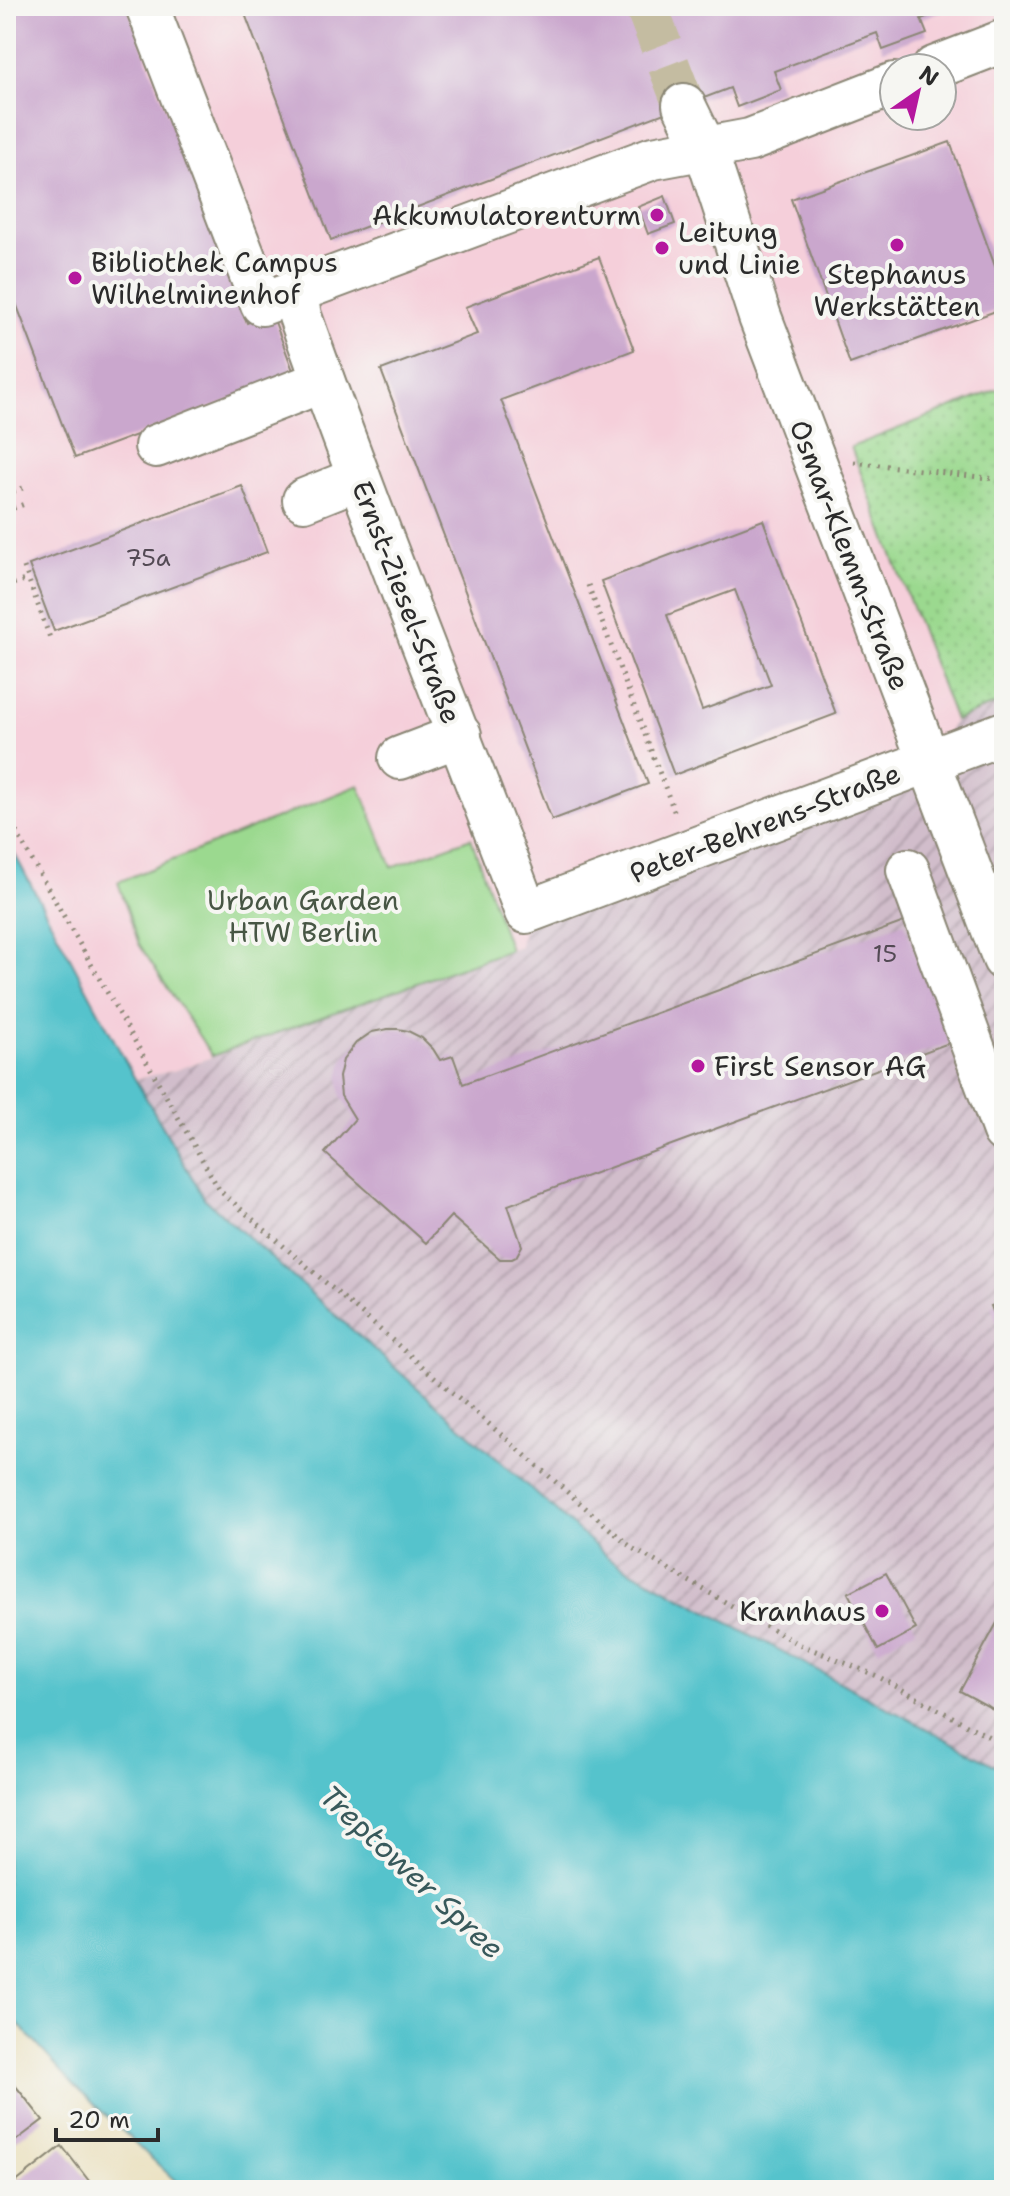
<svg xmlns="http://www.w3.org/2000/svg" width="1010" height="2196" viewBox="0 0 1010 2196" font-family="'Shantell Sans',sans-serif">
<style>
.built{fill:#f5cfda;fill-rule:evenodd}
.industrial{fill:url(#industrial-furrows)}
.grass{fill:url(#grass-dots);stroke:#63825d;stroke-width:2}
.garden{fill:#9bd98f;stroke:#63825d;stroke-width:2}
.water{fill:#55c3cc;stroke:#40777c;stroke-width:2}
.building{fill:#caa7cd;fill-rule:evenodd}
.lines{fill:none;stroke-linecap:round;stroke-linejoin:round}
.minor-tunnel{stroke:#c4bca1;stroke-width:42;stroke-dasharray:42 21;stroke-linecap:butt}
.minor-casing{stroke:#8a8674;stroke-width:46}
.path{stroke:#8a8674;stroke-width:5;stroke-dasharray:2 6;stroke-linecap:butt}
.minor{stroke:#fff;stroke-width:42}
.poi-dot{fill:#b5179e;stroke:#f6f6f2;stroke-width:3}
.labels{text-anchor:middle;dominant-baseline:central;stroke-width:8;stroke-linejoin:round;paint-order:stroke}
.number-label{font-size:24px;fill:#534a54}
.poi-label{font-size:28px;fill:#2b2b2b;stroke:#f6f6f2;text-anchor:start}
.street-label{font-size:28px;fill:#2b2b2b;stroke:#f6f6f2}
.park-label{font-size:28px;fill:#475644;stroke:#f6f6f2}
.water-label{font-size:30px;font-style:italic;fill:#38595b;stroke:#f6f6f2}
</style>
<defs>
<pattern id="industrial-furrows" width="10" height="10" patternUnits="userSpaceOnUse" patternTransform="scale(2)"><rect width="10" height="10" fill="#d1bdcb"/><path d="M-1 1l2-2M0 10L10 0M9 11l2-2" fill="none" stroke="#aa9aa5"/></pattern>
<pattern id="grass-dots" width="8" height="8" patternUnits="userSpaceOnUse" patternTransform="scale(2)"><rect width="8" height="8" fill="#9bd98f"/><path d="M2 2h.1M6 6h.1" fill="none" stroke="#86ba7c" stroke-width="1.8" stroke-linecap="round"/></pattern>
</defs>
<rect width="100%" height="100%" fill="#f6f6f2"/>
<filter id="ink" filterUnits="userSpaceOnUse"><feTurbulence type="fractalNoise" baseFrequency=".0125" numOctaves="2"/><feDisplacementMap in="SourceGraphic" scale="16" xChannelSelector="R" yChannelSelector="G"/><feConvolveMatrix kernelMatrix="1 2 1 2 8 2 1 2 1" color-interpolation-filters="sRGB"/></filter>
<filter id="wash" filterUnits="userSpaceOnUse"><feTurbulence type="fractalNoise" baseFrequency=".006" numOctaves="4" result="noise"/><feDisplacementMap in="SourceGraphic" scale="32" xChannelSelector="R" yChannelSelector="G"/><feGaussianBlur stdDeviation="1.8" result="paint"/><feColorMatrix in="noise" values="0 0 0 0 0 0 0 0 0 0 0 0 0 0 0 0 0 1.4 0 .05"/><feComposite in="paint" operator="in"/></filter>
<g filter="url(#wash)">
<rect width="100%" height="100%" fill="#eae0be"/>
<path class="built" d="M 6,6 L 1004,6 L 1004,387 L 851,447 L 955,720 L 929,762 L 520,946 L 173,1071 L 135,1079 L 6,838 ZM 894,68 L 942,68 L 942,116 L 894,116 Z"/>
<path class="industrial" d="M 1004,701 L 1004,1770 L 611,1560 L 204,1198 L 135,1079 L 173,1071 L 520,946 L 526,912 L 929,762 L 955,720 Z"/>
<path class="grass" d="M 1004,387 L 1004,701 L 955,720 L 851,447 Z"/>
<path class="garden" d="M 359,785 L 392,867 L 471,838 L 510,950 L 212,1056 L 139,944 L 118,882 Z"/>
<path class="water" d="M 6,838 L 135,1079 L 204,1198 L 611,1560 L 1004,1770 L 1004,2190 L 185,2190 L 75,2086 L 6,2011 Z"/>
<g id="blocks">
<g class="building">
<path d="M 6,6 L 127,6 L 247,323 L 272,314 L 295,376 L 75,458 L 6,277 Z"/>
<path d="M 242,6 L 598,6 L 603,18 L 636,6 L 955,6 L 921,19 L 927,34 L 883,50 L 877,33 L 774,71 L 781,90 L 737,107 L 730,88 L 331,240 Z"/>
<path d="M 950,142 L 1004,291 L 1004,308 L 850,364 L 791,199 Z"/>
<path d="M 665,196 L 675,224 L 648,234 L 638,207 Z"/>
<path d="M 599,257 L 634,350 L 501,400 L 648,784 L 552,820 L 381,370 L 477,334 L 465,307 Z"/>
<path d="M 242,486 L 267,552 L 54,631 L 29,565 Z"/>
<path d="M 763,520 L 836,714 L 674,775 L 601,581 ZM 735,590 L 771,685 L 702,710 L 667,615 Z"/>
<path d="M 904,922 L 949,1043 L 508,1205 L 522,1246 L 516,1257 L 512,1259 L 500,1259 L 451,1216 L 426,1243 L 325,1153 L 355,1119 L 341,1096 L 339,1077 L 343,1060 L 356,1043 L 372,1032 L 388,1029 L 398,1029 L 408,1031 L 422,1038 L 433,1049 L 440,1060 L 453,1056 L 463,1084 Z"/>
<path d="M 1004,1302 L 1004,1340 L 991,1306 Z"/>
<path d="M 886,1573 L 916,1629 L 878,1650 L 848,1593 Z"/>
<path d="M 1004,1610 L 1004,1715 L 960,1691 Z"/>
<path d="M 14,2084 L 43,2120 L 6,2148 L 6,2085 L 9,2089 Z"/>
<path d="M 62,2146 L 96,2190 L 6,2190 Z"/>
</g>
</g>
</g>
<g filter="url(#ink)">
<use href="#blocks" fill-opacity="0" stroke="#8a8674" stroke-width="2"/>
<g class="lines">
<path class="minor-tunnel" d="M 646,6 L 684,105"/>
<g class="minor-casing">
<g id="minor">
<path d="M 147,6 L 262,304 L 653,158 L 750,140 L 894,84"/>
<path d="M 934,68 L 1004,41"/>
<path d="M 684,105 L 705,148 L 760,317 L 1004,959"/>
<path d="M 295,290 L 300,316 C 371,517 451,713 526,912 L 1004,733"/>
<path d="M 156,446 L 323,381"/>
<path d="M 304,500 L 359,478"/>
<path d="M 400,758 L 460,735"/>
<path d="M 908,870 L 1004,1131"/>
</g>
</g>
<g class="path">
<path d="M 854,462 L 1004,480"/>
<path d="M 6,494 L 23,488"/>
<path d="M 6,511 L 27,503"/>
<path d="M 24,567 L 50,638"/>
<path d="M 588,585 L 676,816"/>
<path d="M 6,586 L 28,579"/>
<path d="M 6,810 L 24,846 L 220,1191 L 632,1548 L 796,1643 L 877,1676 L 1004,1745"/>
</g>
<use href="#minor" class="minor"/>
</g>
</g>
<g class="poi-dot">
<circle cx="657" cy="215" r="8"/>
<circle cx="897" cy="245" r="8"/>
<circle cx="662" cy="248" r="8"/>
<circle cx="75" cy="278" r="8"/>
<circle cx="698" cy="1066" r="8"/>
<circle cx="882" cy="1611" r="8"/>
</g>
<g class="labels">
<g class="number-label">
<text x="148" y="558">75a</text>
<text x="885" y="954">15</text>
</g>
<g class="poi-label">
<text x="641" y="215" text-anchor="end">Akkumulatorenturm</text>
<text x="678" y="232">Leitung<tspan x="678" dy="32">und Linie</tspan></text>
<text x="91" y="262">Bibliothek Campus<tspan x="91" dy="32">Wilhelminenhof</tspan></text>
<text x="897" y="274" text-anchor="middle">Stephanus<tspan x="897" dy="32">Werkstätten</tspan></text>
<text x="714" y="1066">First Sensor AG</text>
<text x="866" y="1611" text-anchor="end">Kranhaus</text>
</g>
<g class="street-label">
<text transform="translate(850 555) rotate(69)">Osmar-Klemm-Straße</text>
<text transform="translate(407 602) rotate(69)">Ernst-Ziesel-Straße</text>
<text transform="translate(765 823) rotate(-21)">Peter-Behrens-Straße</text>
</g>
<g class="park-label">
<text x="303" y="900">Urban Garden<tspan x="303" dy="32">HTW Berlin</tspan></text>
</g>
<g class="water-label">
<text transform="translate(412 1872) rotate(43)">Treptower Spree</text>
</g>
</g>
<rect width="1010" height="2196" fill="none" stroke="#f6f6f2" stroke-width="32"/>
<g transform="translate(918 92) rotate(34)"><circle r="38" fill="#f6f6f2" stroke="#a5a5a2" stroke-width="2"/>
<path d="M0-6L14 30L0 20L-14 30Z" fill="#b5179e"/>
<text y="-12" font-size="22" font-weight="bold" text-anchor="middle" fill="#2b2b2b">N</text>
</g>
<path d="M56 2128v12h102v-12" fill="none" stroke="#2b2b2b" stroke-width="4"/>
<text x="68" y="2128" font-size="24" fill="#2b2b2b" stroke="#f6f6f2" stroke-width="6" paint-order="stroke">20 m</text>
</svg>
